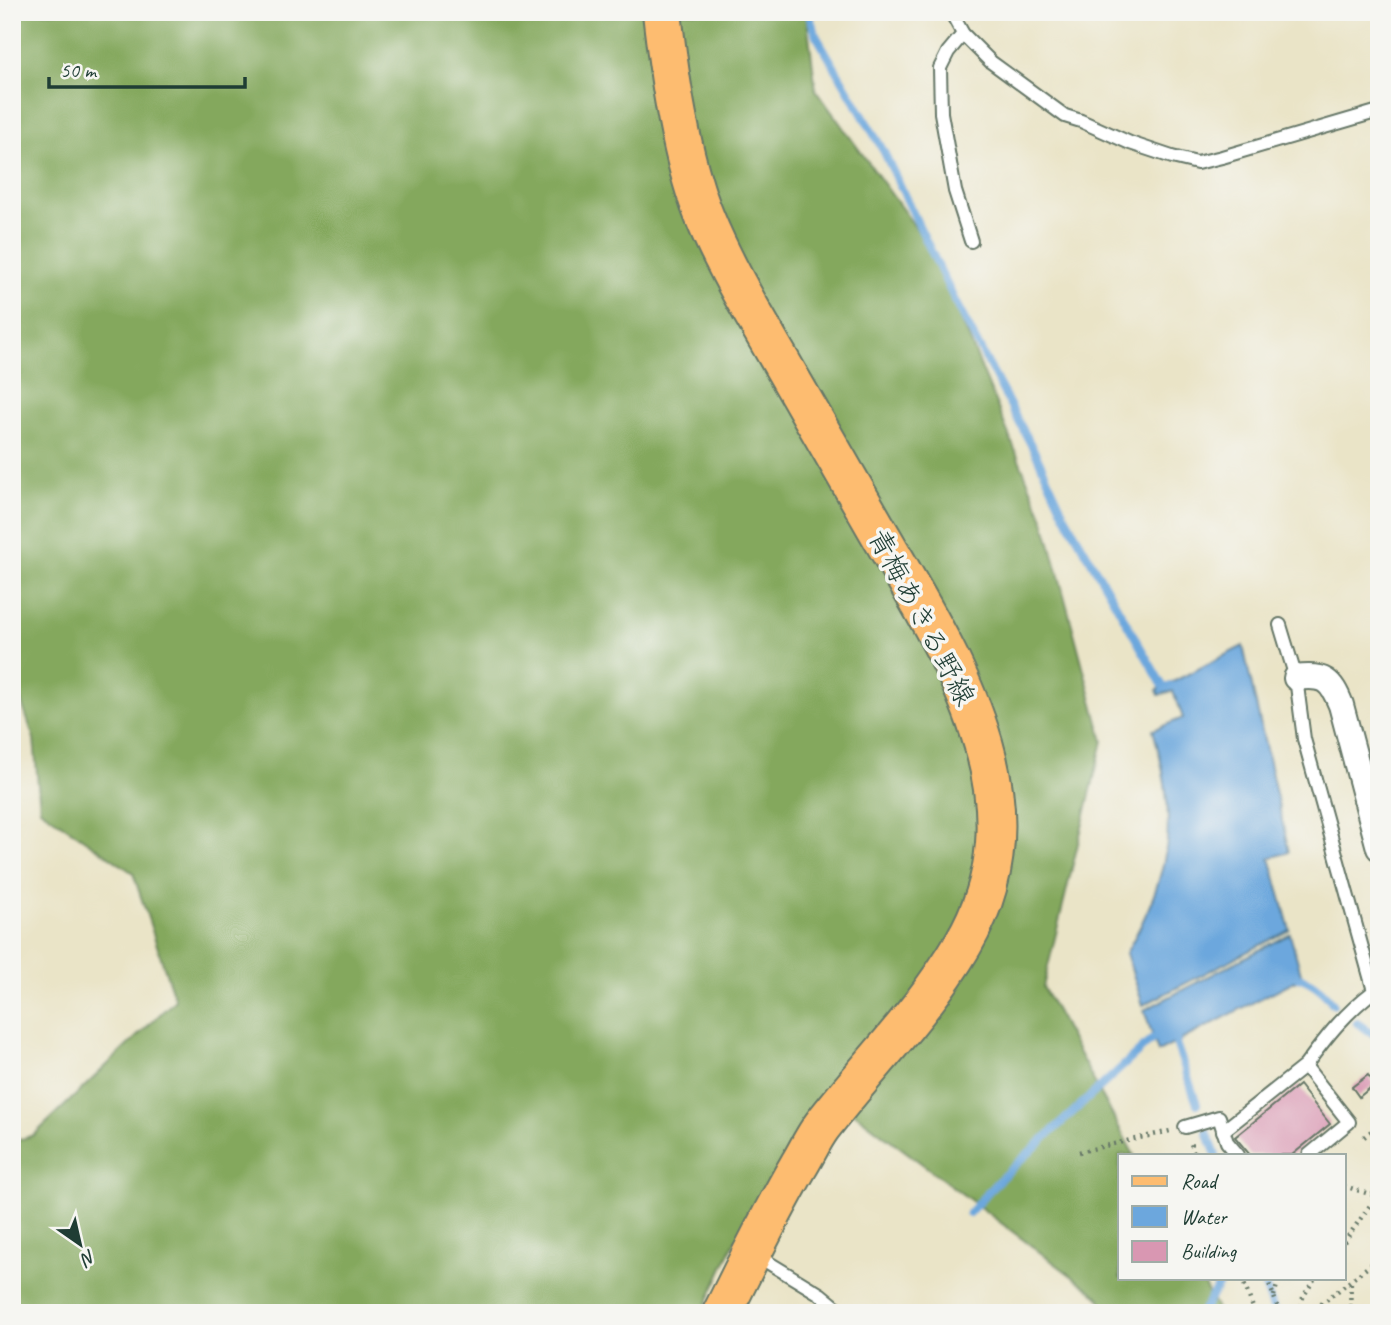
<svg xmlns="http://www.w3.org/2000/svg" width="1391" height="1325" viewBox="0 0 1391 1325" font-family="Caveat,'Klee One',sans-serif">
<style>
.forest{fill:#84a85d;stroke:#527248;stroke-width:2}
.water{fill:#6ca7dd;stroke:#467288;stroke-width:2}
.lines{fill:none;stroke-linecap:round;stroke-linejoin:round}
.stream{stroke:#6ca7dd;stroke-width:8}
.building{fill:#d997b2}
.service-casing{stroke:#667767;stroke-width:16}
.minor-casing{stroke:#667767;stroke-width:28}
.primary-casing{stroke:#667767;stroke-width:42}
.path{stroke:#667767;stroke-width:4.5;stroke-dasharray:2 5;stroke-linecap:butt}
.service{stroke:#fff;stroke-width:12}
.minor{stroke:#fff;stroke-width:24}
.primary{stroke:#fdbc70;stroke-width:38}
.labels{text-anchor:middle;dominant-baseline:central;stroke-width:7;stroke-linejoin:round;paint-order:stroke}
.street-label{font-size:28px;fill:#1f3d34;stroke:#f6f6f2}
</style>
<rect width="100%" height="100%" fill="#f6f6f2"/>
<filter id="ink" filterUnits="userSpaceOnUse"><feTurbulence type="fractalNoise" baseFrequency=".0143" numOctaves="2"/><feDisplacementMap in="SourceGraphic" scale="14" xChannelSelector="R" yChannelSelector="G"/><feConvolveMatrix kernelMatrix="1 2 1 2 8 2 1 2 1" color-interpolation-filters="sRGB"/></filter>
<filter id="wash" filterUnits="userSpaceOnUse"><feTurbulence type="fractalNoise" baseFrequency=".00686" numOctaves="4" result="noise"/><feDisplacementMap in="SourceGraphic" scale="28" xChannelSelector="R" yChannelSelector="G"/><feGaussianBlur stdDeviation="1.57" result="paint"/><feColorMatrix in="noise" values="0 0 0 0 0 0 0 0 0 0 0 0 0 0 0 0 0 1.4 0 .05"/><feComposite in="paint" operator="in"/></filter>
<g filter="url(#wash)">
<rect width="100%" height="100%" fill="#eae4c7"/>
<path class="forest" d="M 12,12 L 806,12 L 816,90 L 934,253 L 1044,520 L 1103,741 L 1043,987 L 1134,1155 L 1120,1155 L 1120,1278 L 1200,1278 L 1219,1313 L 1111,1313 L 1097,1295 L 829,1094 L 734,1243 L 702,1313 L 12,1313 L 12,1142 L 34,1135 L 175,1000 L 133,873 L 40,809 L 34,739 L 12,674 Z"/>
<g class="water">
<path d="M 1243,646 L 1289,852 L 1270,858 L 1290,930 L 1143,1005 L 1126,953 C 1172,872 1179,820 1153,730 L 1183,718 L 1173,691 L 1159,695 L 1157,690 Z"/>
<path d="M 1290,934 L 1302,977 L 1158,1052 L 1144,1010 Z"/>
</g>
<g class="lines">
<g class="stream">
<path d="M 808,12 L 817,37 L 883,150 L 955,301 L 1038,458 L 1064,514 L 1164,688 L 1173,686"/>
<path d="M 1292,975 C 1309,979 1324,990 1333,1004"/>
<path d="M 1357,1023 L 1379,1038"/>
<path d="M 1178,1034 L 1176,1043 L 1197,1104"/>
<path d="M 1207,1132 L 1216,1155"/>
<path d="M 969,1213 L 998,1181 L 1160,1032"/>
<path d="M 1262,1278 L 1275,1313"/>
<path d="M 1201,1313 L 1223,1278"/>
</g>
</g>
<g id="blocks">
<g class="building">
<path d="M 1368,1075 L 1375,1084 L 1359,1097 L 1352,1087 Z"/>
<path d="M 1299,1085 L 1330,1124 L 1292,1155 L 1250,1155 L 1235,1137 Z"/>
</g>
</g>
</g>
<g filter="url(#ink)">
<use href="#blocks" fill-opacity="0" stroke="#667767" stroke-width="2"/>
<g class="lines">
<g class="service-casing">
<g id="service">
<path d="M 951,12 L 963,34 L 991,62 L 1065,116 L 1081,121 L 1130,143 L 1172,157 L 1197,163 L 1222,157 L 1379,111"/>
<path d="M 963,34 L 948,52 L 940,68 L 941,113 L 955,191 L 971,241"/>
<path d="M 1280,625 L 1296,678 L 1304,739 L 1374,991 C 1344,1014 1327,1036 1305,1066"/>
<path d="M 1185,1127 L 1219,1117 L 1227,1142 L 1238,1155"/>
<path d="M 1223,1131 L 1305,1066 L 1349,1122 L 1309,1155"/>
<path d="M 756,1255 L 820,1294 L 843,1313"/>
</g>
</g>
<g class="minor-casing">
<path id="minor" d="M 1296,678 C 1324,674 1331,680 1341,705 L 1379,848"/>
</g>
<g class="primary-casing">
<path id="primary" d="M 662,12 C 669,76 681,159 705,218 C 718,250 734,280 751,310 C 792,381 833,453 874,524 C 946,649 1049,798 963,944 C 924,1011 869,1065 822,1126 C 813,1138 807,1152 799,1165 C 771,1213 747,1263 722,1313"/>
</g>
<g class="path">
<path d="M 1364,1137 L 1379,1125"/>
<path d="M 1191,1144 L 1196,1155"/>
<path d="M 1079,1152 L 1170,1131"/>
<path d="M 1344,1186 L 1379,1197"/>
<path d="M 1344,1242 L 1376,1197"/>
<path d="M 1242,1278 L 1255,1313"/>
<path d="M 1267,1278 L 1280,1313"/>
<path d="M 1274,1296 L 1279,1278"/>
<path d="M 1301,1313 L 1303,1297 L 1315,1278"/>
<path d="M 1310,1313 L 1379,1258"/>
<path d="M 1350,1313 L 1351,1279"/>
<path d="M 1359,1313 L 1379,1305"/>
</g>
<use href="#service" class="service"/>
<use href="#minor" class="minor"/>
<use href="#primary" class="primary"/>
</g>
</g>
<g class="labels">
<g class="street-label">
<text transform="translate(922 617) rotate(62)">青梅あきる野線</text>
</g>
</g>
<rect width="1391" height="1325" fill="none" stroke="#f6f6f2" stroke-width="42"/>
<rect x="1118" y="1154" width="228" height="126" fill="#f6f6f2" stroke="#a0aca6" stroke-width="2"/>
<rect x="1132" y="1176" width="35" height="10" fill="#fdbc70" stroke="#a0aca6" stroke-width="2"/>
<text x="1181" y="1188" font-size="21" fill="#1f3d34">Road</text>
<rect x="1132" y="1206" width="35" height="21" fill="#6ca7dd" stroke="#a0aca6" stroke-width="2"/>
<text x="1181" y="1224" font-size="21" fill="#1f3d34">Water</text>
<rect x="1132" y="1241" width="35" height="21" fill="#d997b2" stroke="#a0aca6" stroke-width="2"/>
<text x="1181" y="1258" font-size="21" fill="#1f3d34">Building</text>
<g transform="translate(80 1244) rotate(146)" stroke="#f6f6f2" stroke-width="5" paint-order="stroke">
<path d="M0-5L12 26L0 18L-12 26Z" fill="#1f3d34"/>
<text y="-10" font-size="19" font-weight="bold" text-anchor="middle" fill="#1f3d34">N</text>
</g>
<path d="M49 77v10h196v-10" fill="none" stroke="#1f3d34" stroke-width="3.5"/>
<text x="60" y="77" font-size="21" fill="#1f3d34" stroke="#f6f6f2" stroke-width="5" paint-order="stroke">50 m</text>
</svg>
